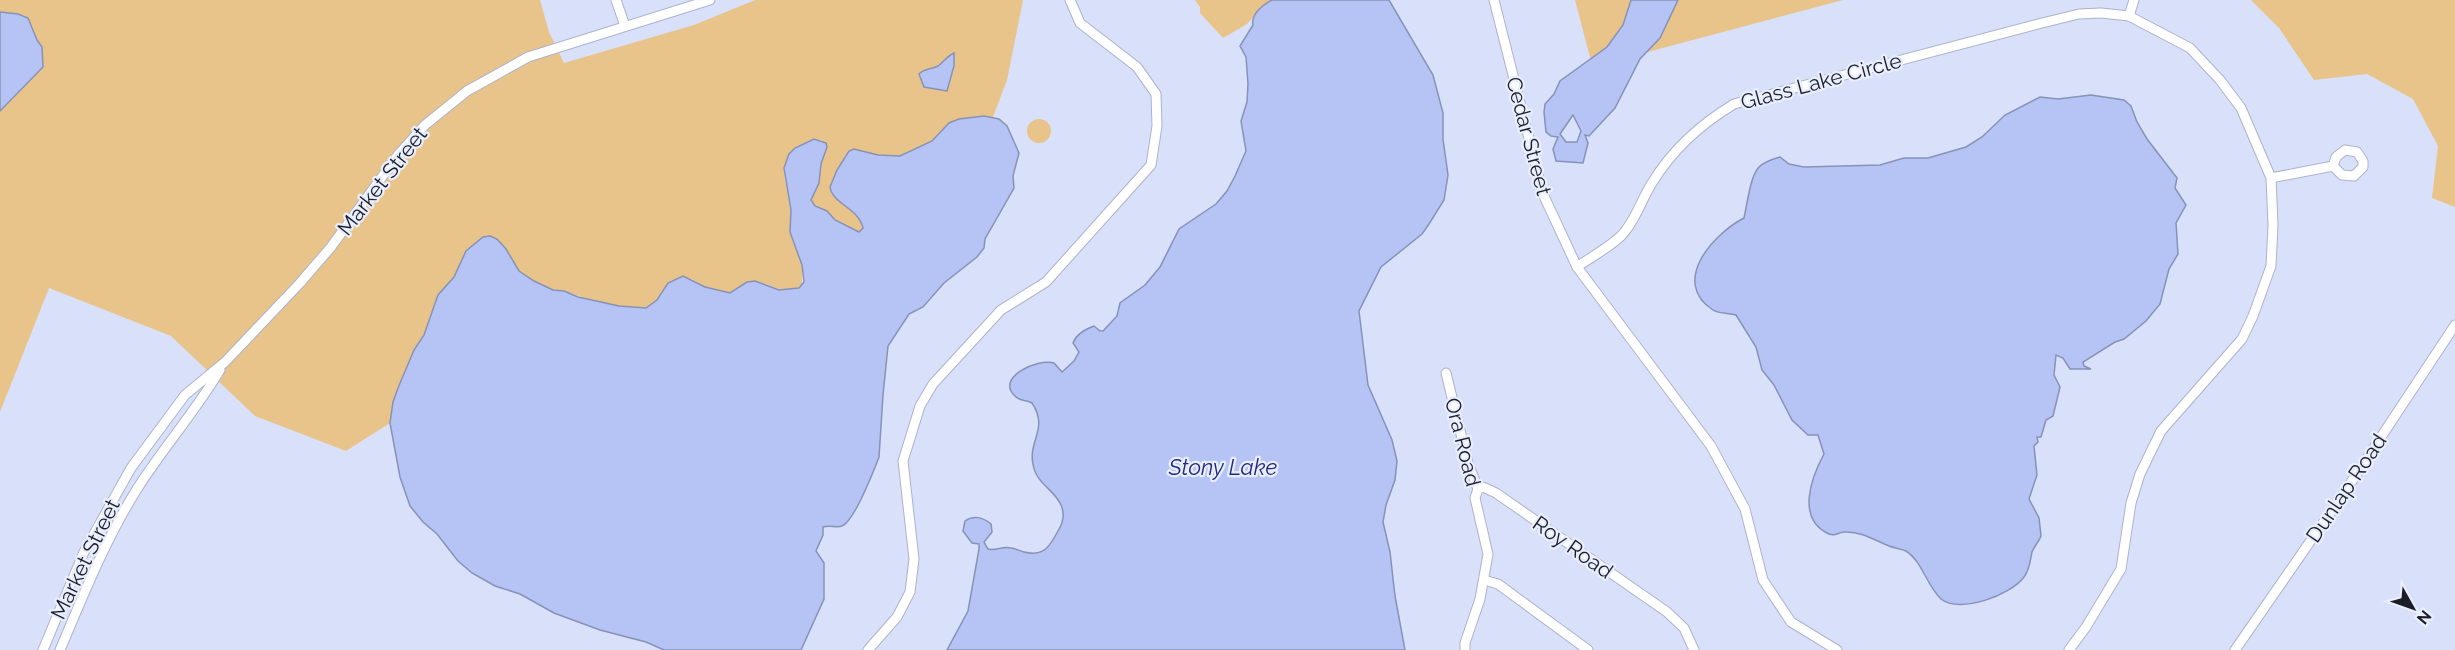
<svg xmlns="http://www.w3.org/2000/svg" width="2455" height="650" viewBox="0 0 2455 650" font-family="Raleway,sans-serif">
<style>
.green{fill:#e8c48a}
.water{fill:#b5c4f5;stroke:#8792b7;stroke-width:1.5;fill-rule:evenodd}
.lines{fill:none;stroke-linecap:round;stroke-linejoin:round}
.minor-casing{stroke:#acb3cc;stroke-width:11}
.minor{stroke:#fff;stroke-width:9}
.labels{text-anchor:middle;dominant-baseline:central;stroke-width:4.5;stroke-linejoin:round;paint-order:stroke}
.street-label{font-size:21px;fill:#1b1e27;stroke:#e9eefe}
.water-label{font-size:22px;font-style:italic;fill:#212882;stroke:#e9eefe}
</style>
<rect width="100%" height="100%" fill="#d8e0fa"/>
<g class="green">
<path d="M 0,0 L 540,0 L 549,32 L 564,63 L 694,25 L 755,0 L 1023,0 L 1007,80 L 993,117 L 959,119 L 949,123 L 932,141 L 900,156 L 878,155 L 854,149 L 837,170 L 830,187 C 841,202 859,211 863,228 L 859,232 L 835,220 L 827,211 L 815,206 L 811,200 L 818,183 L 821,164 L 826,151 L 822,140 L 810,140 L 784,175 L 791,210 L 790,232 L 802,265 L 802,286 C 778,297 775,283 756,282 C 744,281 740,290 730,293 L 705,287 L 692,279 L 668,283 L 657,300 L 646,308 L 629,308 L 591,300 L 564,291 L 550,289 L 524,276 L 516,268 L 506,249 L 497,239 L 486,236 L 466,251 L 454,277 L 438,295 L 424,335 L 414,350 L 398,388 L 393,402 L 390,423 L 346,451 L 255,416 L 171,336 L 49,288 L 0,412 Z"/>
<path d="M 1195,0 L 1272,0 L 1260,9 L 1247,24 L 1223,38 L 1200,13 L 1200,7 Z"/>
<path d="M 1575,0 L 1843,0 L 1629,57 L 1591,61 Z"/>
<path d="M 2251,0 L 2455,0 L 2455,207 L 2432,198 L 2438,146 L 2413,99 L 2367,74 L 2314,80 L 2279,28 Z"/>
<circle cx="1039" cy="131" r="12"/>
</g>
<g class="water">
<path d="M 1272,0 L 1389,0 L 1433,75 L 1443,113 L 1443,139 L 1448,175 L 1444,200 L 1429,224 L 1422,234 L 1381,267 L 1359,311 L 1368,385 L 1392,440 L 1397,461 L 1395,480 L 1386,505 L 1383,522 L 1390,552 L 1395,596 L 1405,650 L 947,650 L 968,611 L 979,549 L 979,544 L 972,543 L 963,531 L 965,521 C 973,515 983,517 991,524 L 992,532 L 984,542 L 988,549 C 996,551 1003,546 1011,548 C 1015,548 1019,551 1024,552 C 1044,557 1050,546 1058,531 C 1063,523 1065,514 1061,505 C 1054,489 1036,484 1033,464 C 1028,441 1049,428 1032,403 C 1025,399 1020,402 1015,396 C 995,378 1037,358 1054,363 L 1062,372 L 1074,361 L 1079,352 L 1073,343 C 1076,334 1086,329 1094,326 L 1100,331 L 1103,331 L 1117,316 L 1120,303 L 1145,285 L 1160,267 L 1179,229 L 1216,204 L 1227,191 L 1235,176 L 1246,151 L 1241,121 L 1247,102 L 1248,84 L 1246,57 L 1240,46 L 1253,25 C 1251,13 1263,5 1272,0 Z"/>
<path d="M 1631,0 L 1678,0 L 1660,38 L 1640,59 L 1615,108 L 1589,136 L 1585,135 L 1588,143 L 1583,163 L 1556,161 L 1553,149 L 1558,137 L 1551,136 L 1546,132 L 1544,112 L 1545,104 L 1554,94 L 1560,81 L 1607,47 L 1623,25 ZM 1573,115 L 1581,131 L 1577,142 L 1566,142 L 1560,134 Z"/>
<path d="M 0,12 L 18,14 L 28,18 L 37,40 L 42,47 L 43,67 L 0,111 Z"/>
<path d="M 954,53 L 954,66 L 947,91 L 924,87 L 919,74 C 925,68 930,70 938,66 C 944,62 947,56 954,53 Z"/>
<path d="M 2091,95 L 2124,100 L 2131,106 L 2137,122 L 2147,139 L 2177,178 L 2175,188 L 2186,205 L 2176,223 L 2178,254 L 2169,269 L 2160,304 L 2146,321 L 2124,339 L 2115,342 L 2083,362 L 2084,366 L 2091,369 L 2070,369 L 2063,358 L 2056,355 L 2054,375 L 2060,387 L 2053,416 L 2046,420 L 2041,437 L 2037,437 L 2038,442 L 2034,446 L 2037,475 L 2029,499 L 2039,518 L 2041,536 C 2039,542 2034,546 2032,552 C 2030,561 2030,569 2024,577 C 2011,595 1960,614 1941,599 C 1927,586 1922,561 1906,551 C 1901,549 1894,548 1889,546 C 1874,540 1863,532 1846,532 C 1839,531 1836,537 1829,534 C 1796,519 1811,478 1824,454 L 1818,435 L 1808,435 L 1792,420 L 1774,385 L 1762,370 L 1756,347 L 1736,315 C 1729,313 1719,314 1713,310 C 1670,282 1713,234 1744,218 C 1747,206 1750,176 1759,167 C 1764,162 1773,159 1780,157 L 1789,164 L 1804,167 L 1880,165 L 1904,158 L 1928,158 L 1966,147 L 1982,137 L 2005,115 L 2040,97 L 2058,99 Z"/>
<path d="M 984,116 L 999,119 L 1007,126 L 1019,153 L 1013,176 L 1014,188 L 985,239 L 984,248 L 977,257 L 944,283 L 923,307 L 909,314 L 888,346 L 883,395 L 879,457 C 874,470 854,521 842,526 C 836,528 830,525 823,527 L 823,535 L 816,551 L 824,563 L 824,599 L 801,650 L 664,650 L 646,642 L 600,630 L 554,613 L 520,594 L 495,586 L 472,573 L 458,561 L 437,534 L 423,522 L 410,506 L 400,477 L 390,423 L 393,402 L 398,388 L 414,350 L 424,335 L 438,295 L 454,277 L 466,251 L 483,237 L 490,236 L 497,239 L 506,249 L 519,271 L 534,281 L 553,290 L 564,291 L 578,297 L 619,306 L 646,308 L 657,300 L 668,283 L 683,276 L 705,287 L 730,293 L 747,282 L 755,281 L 779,290 L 799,288 L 804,282 L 802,265 L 790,232 L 791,210 L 784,168 L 789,154 L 795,148 L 814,139 L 826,143 L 827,147 L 821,164 L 819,183 L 811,200 L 815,206 L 827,211 L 835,220 L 859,232 L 863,228 C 858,207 833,205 830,187 L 837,170 L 849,151 L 854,149 L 878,155 L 900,156 L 932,141 L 949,123 L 959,119 Z"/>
</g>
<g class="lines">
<g class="minor-casing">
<g id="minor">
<path d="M 616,0 L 625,26"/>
<path d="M 1494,0 L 1543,194 L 1577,267"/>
<path d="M 2129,16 L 2134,0"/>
<path d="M 2345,150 L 2357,152 L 2363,161 L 2363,167 L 2354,176 L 2342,175 L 2333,166 L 2336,157 Z"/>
<path d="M 2271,178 L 2333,166"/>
<path d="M 1446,373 L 1468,463 L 1478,489"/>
<path d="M 1478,489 L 1483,487 L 1496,493 L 1667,612 L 1684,628 L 1694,650"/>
<path d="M 1484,580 L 1498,584 L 1588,650"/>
<path d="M 43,650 L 84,552 L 131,468 L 185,395 L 225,362 L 300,283 L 331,247 L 398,155 L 425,125 L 467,91 L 528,57 L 710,0"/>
<path d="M 60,650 C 83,596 105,540 137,489 C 163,448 195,412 220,370"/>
<path d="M 868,650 L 897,617 L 910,592 L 914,559 L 903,461 L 920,406 L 933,384 L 1001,310 L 1046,282 L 1151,165 L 1157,126 L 1156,94 L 1137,67 L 1080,23 L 1070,0"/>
<path d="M 1465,650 L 1465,643 L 1480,599 L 1488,554 L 1475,498 L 1478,489"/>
<path d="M 1837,650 L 1791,622 L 1763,580 L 1745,509 L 1711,446 L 1577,267 C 1591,257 1610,247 1622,235 C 1636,220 1641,200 1652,183 C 1672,150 1701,124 1734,104 L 2042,23 L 2079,14 L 2101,13 L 2129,16 L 2190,48 L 2220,80 L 2241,108 L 2271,178 L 2273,225 L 2271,266 L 2253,316 L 2242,339 L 2161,431 L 2140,474 L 2131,503 L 2121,569 L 2086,627 L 2069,650"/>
<path d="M 2235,650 L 2350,484 L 2455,325"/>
</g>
</g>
<use href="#minor" class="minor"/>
</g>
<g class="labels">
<g class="street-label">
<text transform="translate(1821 81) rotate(-15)">Glass Lake Circle</text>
<text transform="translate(1529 136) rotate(75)">Cedar Street</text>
<text transform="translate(382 181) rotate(-52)">Market Street</text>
<text transform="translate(1463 442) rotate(76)">Ora Road</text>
<text transform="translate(2346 488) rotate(-56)">Dunlap Road</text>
<text transform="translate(1573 547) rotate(35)">Roy Road</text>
<text transform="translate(85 559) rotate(-64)">Market Street</text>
</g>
<g class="water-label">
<text x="1223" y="467">Stony Lake</text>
</g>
</g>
<g transform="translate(2413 608) rotate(130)" stroke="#e9eefe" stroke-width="4.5" paint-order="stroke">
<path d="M0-4.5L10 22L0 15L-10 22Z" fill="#1b1e27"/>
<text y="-9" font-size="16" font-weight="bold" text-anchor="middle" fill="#1b1e27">N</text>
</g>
</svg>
